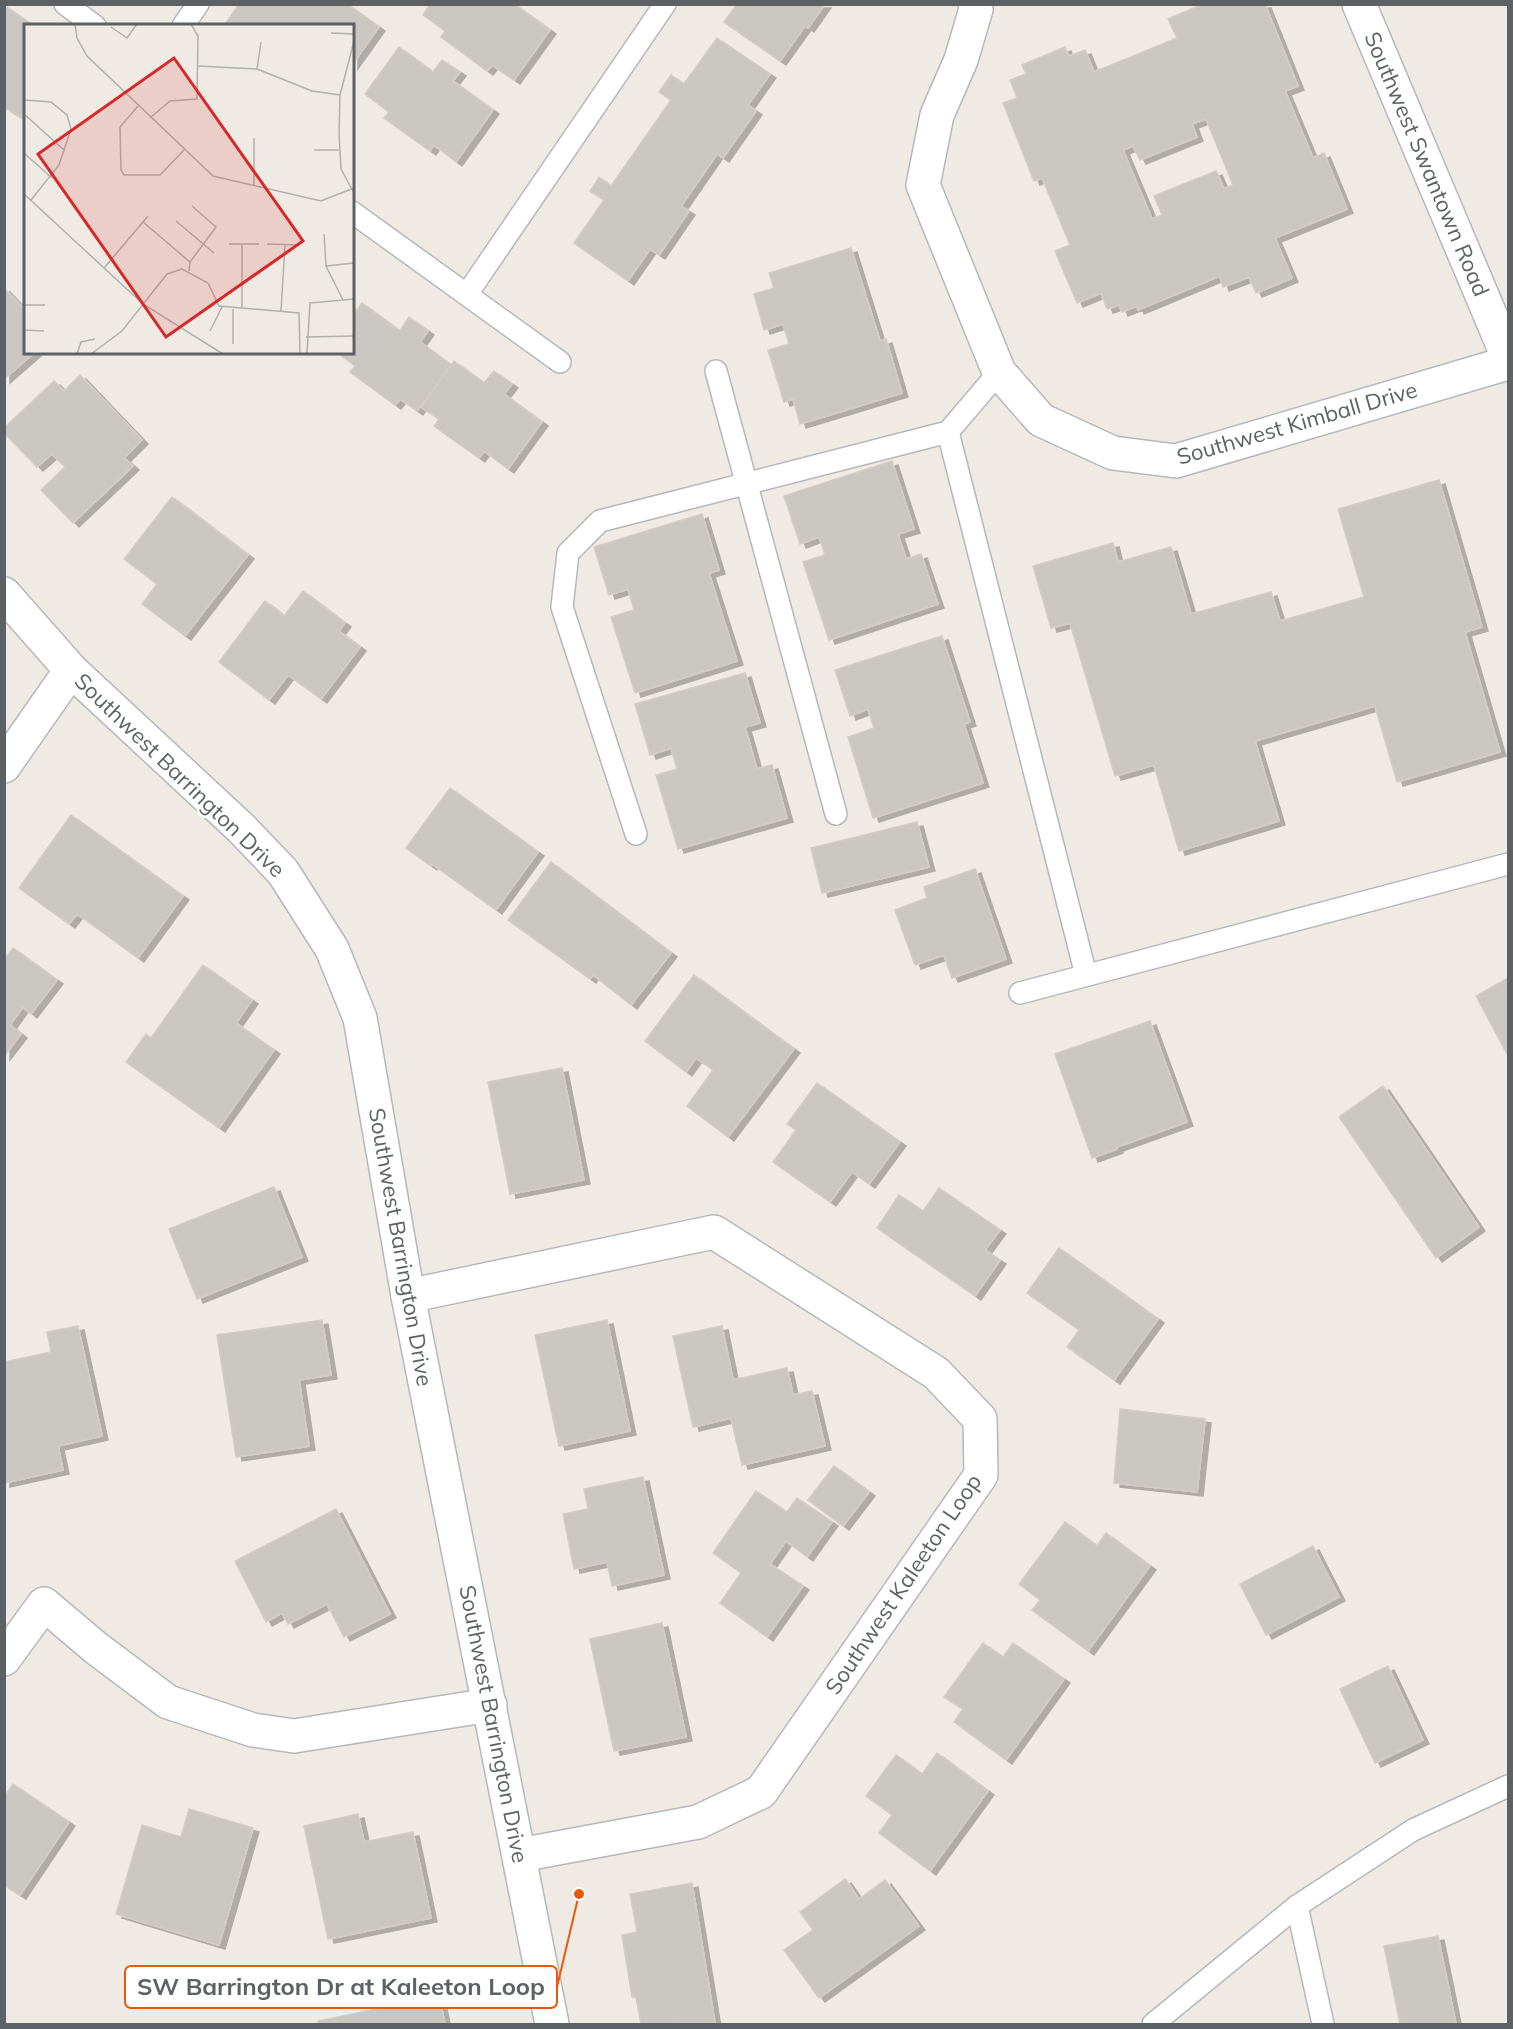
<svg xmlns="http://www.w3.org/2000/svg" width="1513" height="2029" viewBox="0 0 1513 2029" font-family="Mulish,sans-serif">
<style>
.building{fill:#cac6c1;stroke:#d4ccc2;stroke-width:1.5;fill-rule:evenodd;filter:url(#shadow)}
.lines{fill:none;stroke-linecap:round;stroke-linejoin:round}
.service-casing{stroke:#b5b8bb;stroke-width:24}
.minor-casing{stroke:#b5b8bb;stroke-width:36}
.tertiary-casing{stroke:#b5b8bb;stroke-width:36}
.service{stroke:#fff;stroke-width:21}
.minor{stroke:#fff;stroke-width:33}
.tertiary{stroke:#fff;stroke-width:33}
.labels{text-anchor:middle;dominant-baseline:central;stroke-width:5;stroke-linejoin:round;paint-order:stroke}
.street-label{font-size:22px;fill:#5c6165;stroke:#fff}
.inset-road{fill:none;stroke:#b0b0ad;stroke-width:1.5}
.view{fill:#d62828;fill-opacity:0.15;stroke:#d62828;stroke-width:3}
.inset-edge{fill:none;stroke:#5c6165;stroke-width:3}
.leader{fill:none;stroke:#e8590c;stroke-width:2}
.callout-dot{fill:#e8590c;stroke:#fff;stroke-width:2}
.callout{fill:#fff;stroke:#e8590c;stroke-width:2}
.callout-label{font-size:24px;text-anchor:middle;font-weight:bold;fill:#5c6165}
</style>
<defs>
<filter id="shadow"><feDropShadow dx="6" dy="4" stdDeviation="0" flood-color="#0004"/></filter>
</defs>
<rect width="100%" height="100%" fill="#efebe4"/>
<g class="building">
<path d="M 239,4 L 347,4 L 379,27 L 352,65 L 352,26 L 229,26 L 226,23 Z"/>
<path d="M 430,4 L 514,4 L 550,30 L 514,80 L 492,65 L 487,71 L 441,37 L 445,31 L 423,15 Z"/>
<path d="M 737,4 L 825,4 L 808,28 L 805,26 L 780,61 L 724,22 Z"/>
<path d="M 1203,4 L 1265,4 L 1298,86 L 1285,91 L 1313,158 L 1324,153 L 1347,209 L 1275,238 L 1292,278 L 1256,293 L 1249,277 L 1223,287 L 1220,276 L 1138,310 L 1137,306 L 1122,312 L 1119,305 L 1107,309 L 1101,293 L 1077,303 L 1055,251 L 1070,245 L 1042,178 L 1034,181 L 1003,103 L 1017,98 L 1010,80 L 1026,74 L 1022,65 L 1065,47 L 1069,56 L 1085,50 L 1094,72 L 1177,38 L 1168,19 ZM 1206,119 L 1233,185 L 1224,189 L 1216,171 L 1154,196 L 1162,215 L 1152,219 L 1123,150 L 1133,146 L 1140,160 L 1197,137 L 1192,124 Z"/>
<path d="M 4,5 L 34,26 L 26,26 L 26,121 L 4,107 Z"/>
<path d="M 717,38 L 770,74 L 748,105 L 756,111 L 723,158 L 717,154 L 681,206 L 689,211 L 659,255 L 650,249 L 628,281 L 574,243 L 604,200 L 590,191 L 599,177 L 611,186 L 671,100 L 659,92 L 671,75 L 684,84 Z"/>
<path d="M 399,47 L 433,72 L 442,60 L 460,72 L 453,81 L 493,110 L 456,162 L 434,145 L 430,151 L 384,118 L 389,112 L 365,94 Z"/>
<path d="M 851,248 L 880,341 L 886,339 L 902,393 L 800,424 L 793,399 L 784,402 L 768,350 L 789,344 L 783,324 L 764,330 L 754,294 L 774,288 L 769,273 Z"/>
<path d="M 4,288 L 26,311 L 26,352 L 35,352 L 4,379 Z"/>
<path d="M 362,303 L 400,331 L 409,317 L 428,331 L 420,342 L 451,365 L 417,411 L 400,399 L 395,405 L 350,372 L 355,366 L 336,352 L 352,352 L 352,316 Z"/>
<path d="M 454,361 L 484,383 L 494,371 L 512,384 L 504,394 L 542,422 L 508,469 L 484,451 L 479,458 L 434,426 L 439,419 L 421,407 Z"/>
<path d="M 80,375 L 142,440 L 124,458 L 133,466 L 73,523 L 41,490 L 65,467 L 52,454 L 37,467 L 4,433 L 4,428 L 54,381 L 64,391 Z"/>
<path d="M 892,461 L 914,529 L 898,534 L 906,559 L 921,554 L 938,604 L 829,640 L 803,562 L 825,555 L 819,537 L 800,544 L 784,496 Z"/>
<path d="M 1439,480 L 1482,627 L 1465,632 L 1500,752 L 1397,782 L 1375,706 L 1255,741 L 1279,821 L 1179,851 L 1154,765 L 1115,776 L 1070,623 L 1051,628 L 1033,566 L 1113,543 L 1118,562 L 1171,547 L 1191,614 L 1271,592 L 1280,621 L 1364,597 L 1338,509 Z"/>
<path d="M 172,497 L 248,555 L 185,636 L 142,604 L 157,584 L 124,559 Z"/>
<path d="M 702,514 L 719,570 L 709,573 L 737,661 L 635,693 L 611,617 L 634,610 L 628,589 L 609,595 L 594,547 Z"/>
<path d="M 303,591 L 345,623 L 339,631 L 360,647 L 321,699 L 288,675 L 269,700 L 219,662 L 265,601 L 284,616 Z"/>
<path d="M 942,636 L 970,722 L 964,724 L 983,783 L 873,818 L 848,737 L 874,728 L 868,709 L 850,716 L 835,670 Z"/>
<path d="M 745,673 L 760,723 L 745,727 L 757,769 L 772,765 L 787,818 L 678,849 L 656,775 L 677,769 L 671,748 L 650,755 L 635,704 Z"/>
<path d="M 450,788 L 538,852 L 496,910 L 432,864 L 431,866 L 406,848 Z"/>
<path d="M 71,815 L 183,896 L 138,958 L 77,914 L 69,924 L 19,888 Z"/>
<path d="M 917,822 L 929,867 L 822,893 L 811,848 Z"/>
<path d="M 551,862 L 671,953 L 631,1005 L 593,975 L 590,979 L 508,920 Z"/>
<path d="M 975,869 L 1006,959 L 952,978 L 944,955 L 915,965 L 895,910 L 927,898 L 924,887 Z"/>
<path d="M 13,948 L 57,980 L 31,1014 L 23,1007 L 10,1025 L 21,1034 L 4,1056 L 4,960 Z"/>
<path d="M 203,965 L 252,1000 L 236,1023 L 274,1050 L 219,1128 L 126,1062 L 146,1034 L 151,1038 Z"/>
<path d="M 694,975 L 794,1049 L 728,1137 L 687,1106 L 713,1070 L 696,1058 L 686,1072 L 645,1041 Z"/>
<path d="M 1508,978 L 1508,1056 L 1476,996 Z"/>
<path d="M 1150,1021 L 1187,1122 L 1117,1147 L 1117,1149 L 1092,1158 L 1055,1054 Z"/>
<path d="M 562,1068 L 584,1180 L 510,1194 L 488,1082 Z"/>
<path d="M 817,1083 L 900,1142 L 869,1184 L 852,1172 L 830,1202 L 773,1162 L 796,1130 L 787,1124 Z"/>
<path d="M 1383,1086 L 1479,1227 L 1436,1258 L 1339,1117 Z"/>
<path d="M 274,1187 L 302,1257 L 197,1299 L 169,1229 Z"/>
<path d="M 939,1188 L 1000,1230 L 985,1250 L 1000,1260 L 975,1296 L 877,1228 L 899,1195 L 923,1211 Z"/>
<path d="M 1059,1248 L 1158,1319 L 1114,1380 L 1067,1347 L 1079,1330 L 1027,1293 Z"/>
<path d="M 322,1320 L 331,1375 L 299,1380 L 309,1446 L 236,1457 L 217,1335 Z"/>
<path d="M 607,1320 L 630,1431 L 559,1446 L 535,1335 Z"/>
<path d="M 78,1326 L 102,1436 L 58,1446 L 63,1470 L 4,1483 L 4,1362 L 51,1352 L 47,1332 Z"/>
<path d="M 722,1326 L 733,1380 L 787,1368 L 793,1395 L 812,1391 L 825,1446 L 742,1465 L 731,1418 L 693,1427 L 673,1336 Z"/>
<path d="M 1120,1409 L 1205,1419 L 1197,1492 L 1114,1483 Z"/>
<path d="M 834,1466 L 869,1492 L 843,1526 L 808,1500 Z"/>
<path d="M 643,1477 L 664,1575 L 612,1586 L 607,1562 L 574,1569 L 563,1514 L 588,1509 L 584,1489 Z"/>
<path d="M 756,1491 L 787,1512 L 797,1498 L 832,1522 L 807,1557 L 786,1541 L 770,1564 L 803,1586 L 767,1637 L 720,1603 L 741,1573 L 713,1553 Z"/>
<path d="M 336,1509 L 390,1614 L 344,1637 L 327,1604 L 288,1624 L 282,1613 L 266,1622 L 235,1561 Z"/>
<path d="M 1065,1522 L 1097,1546 L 1106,1533 L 1150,1566 L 1088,1651 L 1032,1610 L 1040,1600 L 1019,1584 Z"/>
<path d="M 1313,1546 L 1339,1597 L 1266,1635 L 1240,1584 Z"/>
<path d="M 662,1623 L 686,1737 L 614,1751 L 590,1639 Z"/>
<path d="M 983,1643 L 1003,1657 L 1013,1643 L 1064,1679 L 1006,1760 L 954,1722 L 963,1709 L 944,1697 Z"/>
<path d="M 1388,1666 L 1423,1740 L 1375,1763 L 1340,1689 Z"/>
<path d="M 937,1753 L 988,1791 L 930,1871 L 879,1833 L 892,1815 L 866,1796 L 896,1755 L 922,1774 Z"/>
<path d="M 13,1784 L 69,1822 L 20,1895 L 4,1885 L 4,1797 Z"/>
<path d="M 189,1809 L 253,1828 L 219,1945 L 116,1914 L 142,1825 L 181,1837 Z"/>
<path d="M 358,1814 L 364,1842 L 413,1832 L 431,1918 L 328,1939 L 304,1826 Z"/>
<path d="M 845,1879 L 859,1899 L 885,1880 L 919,1926 L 819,1998 L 784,1950 L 813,1930 L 800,1912 Z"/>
<path d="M 692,1883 L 715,2023 L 641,2024 L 636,1997 L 632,1997 L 622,1935 L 637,1932 L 630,1894 Z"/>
<path d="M 1438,1936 L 1456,2024 L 1400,2024 L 1384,1946 Z"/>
<path d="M 439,1996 L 445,2024 L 319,2024 L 318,2021 Z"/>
</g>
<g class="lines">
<g class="service-casing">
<g id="service">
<path d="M 65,4 L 95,26"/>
<path d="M 183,26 L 198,4"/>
<path d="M 352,212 L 560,362"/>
<path d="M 467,294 L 665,4"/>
<path d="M 716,371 L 836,814"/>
<path d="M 948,432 L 1086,975"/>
<path d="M 636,834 L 562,607 L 568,553 L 600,521 L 948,432 L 999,372"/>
<path d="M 1020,993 L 1508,864"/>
<path d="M 1297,1906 L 1323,2024"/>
<path d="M 1153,2024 L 1297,1906 L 1413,1830 L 1508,1786"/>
</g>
</g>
<g class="minor-casing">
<g id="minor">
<path d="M 975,4 L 976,9 L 961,60 L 937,115 L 923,185 L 999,372 L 1041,420 L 1113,453 L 1176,461 L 1508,363"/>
<path d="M 4,766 L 71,670"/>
<path d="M 408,1296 L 714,1232 L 936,1373 L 980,1419 L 981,1475 L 761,1792 L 698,1822 L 520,1855"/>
<path d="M 4,1659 L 44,1604 L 96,1648 L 168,1702 L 253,1730 L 294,1736 L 490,1705"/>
</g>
</g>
<g class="tertiary-casing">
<g id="tertiary">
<path d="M 1359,4 L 1508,357"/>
<path d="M 4,594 L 71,670 L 242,829 L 283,872 L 332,949 L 360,1018 L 408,1296 L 552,2024"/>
</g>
</g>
<use href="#service" class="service"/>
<use href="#minor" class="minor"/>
<use href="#tertiary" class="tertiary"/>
</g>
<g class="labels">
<g class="street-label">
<text transform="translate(1427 164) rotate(67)">Southwest Swantown Road</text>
<text transform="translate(1297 423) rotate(-16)">Southwest Kimball Drive</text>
<text transform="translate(180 775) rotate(44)">Southwest Barrington Drive</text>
<text transform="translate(401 1247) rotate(80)">Southwest Barrington Drive</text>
<text transform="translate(903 1584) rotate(-56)">Southwest Kaleeton Loop</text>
<text transform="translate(494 1724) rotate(79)">Southwest Barrington Drive</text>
</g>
</g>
<g transform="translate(24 24)">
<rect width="330" height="330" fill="#efebe4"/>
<path class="inset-road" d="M 51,0 L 53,14 L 63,32 L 189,152 L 297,177 L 330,164M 87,3 L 103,14 L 113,0M 307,9 L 330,10M 330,17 L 316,71 L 315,109 L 317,145 L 330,169M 174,42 L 233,45 L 288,67 L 316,71M 233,45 L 237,18M 0,76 L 27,78 L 43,91 L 47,105 L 35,141 L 7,176M 114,82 L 96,103 L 97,146 L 100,151 L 136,151 L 160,126M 0,90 L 41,127M 126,94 L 146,77 L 173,75 L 174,12 L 167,0M 230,114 L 230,161M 290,126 L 315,126M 0,129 L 28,154M 0,170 L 119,280 L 199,330M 152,197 L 190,229M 119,198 L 166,238M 300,210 L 302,242 L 319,276M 205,220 L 235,220M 218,220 L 218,285M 243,220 L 275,221M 302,242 L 330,239M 80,244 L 124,192M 165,247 L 166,238 L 192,203 L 168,182M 0,281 L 21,281M 209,285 L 209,320M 257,287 L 261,221M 0,306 L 20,307M 186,307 L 198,283M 282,313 L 330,312M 53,330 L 57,318 L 71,315M 67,330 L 98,307 L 143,250 L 158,245 L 184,259 L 195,282 L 275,289 L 276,330M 283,330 L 286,279 L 330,275"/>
<path class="view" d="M 150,34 L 279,217 L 142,313 L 14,130 Z"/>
<rect width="330" height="330" class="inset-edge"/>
</g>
<path class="leader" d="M579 1894L557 1987"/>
<circle class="callout-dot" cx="579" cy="1894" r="6"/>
<rect class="callout" x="125" y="1966" width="432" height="42" rx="6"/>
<g class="callout-label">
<text x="341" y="1995">SW Barrington Dr at Kaleeton Loop</text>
</g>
<rect width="1513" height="2029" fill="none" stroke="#5c6165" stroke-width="12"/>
</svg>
